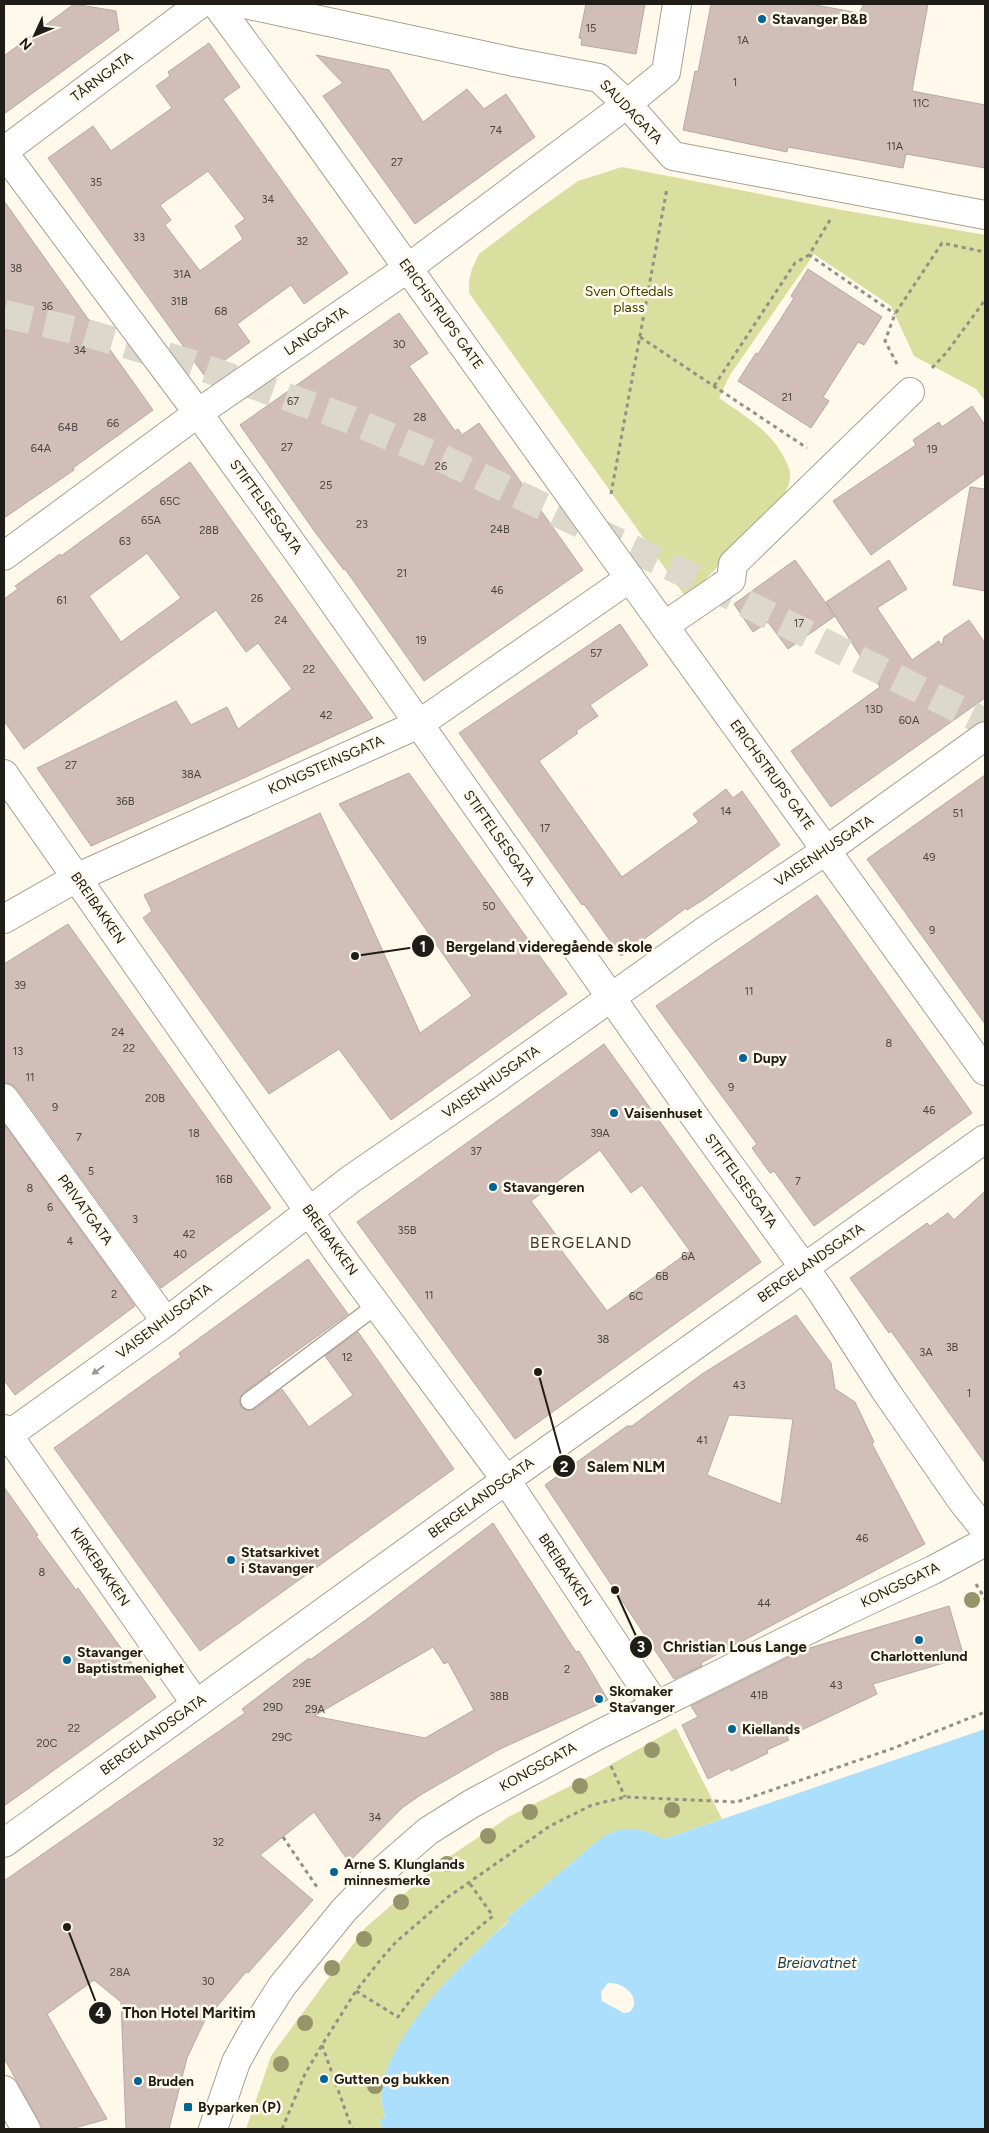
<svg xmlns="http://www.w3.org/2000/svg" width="989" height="2133" viewBox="0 0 989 2133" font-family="Figtree,sans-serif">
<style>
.green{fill:#d9df9e}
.water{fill:#acdffb;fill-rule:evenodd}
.building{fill:#d1beb8;stroke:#baa8a2;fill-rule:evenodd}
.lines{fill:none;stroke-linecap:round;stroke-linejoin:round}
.primary-tunnel{stroke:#ddd8cc;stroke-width:28;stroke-dasharray:28 14;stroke-linecap:butt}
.lane-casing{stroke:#a7a191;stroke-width:19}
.street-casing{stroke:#a7a191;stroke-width:30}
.secondary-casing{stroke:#a7a191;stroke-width:30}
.path{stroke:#949086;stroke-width:3;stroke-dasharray:4 4;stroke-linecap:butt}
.lane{stroke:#fff;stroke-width:16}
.street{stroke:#fff;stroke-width:28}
.secondary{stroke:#fff;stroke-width:28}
.tree{fill:#96956a}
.oneway{fill:#9a9997}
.poi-dot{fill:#006594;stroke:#fff9ec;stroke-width:2}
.labels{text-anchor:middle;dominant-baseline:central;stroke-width:5;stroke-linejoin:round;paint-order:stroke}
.number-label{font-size:11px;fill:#4c453f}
.poi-label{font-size:14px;font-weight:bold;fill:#1f1d17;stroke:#fff9ec;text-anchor:start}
.street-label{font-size:14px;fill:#1f1d17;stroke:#fff9ec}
.park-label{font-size:14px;fill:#404300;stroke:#fff9ec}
.water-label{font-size:15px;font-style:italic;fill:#153d50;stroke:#fff9ec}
.quarter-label{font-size:16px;letter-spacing:1px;fill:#413b2e;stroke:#fff9ec}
.leader{fill:none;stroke:#1f1d17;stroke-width:2}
.callout-dot{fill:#1f1d17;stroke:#fff9ec;stroke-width:2}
.mark-label{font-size:15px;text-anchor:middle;font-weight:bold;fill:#fff}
.callout-label{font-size:15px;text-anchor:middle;font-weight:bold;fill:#1f1d17;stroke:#fff9ec;stroke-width:5;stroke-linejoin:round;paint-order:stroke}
</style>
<rect width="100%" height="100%" fill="#fff9ec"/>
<g class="green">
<path d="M 622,167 L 831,208 L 985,235 L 985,401 L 976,389 L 914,356 L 891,306 L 814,254 L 730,375 L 719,398 C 745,416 770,430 785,459 C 787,464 791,471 790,477 C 790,486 784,495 779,502 L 687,599 L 469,293 L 469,281 L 472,269 L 479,254 L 529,216 L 578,181 Z"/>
<path d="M 676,1728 L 722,1819 L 664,1839 C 640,1829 617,1828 595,1843 L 508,1917 L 509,1920 C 464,1963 420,2004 393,2060 C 389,2068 383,2076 382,2085 C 380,2096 382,2107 385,2119 L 379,2121 L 383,2129 L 246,2129 L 271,2056 L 365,1928 L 440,1863 L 510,1816 L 594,1774 Z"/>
</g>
<path class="water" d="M 985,1729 L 985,2129 L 383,2129 L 379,2120 L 385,2118 C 382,2106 379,2094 383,2081 C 386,2068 392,2057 398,2046 C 426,1997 468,1958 509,1921 L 507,1918 C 530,1898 552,1879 575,1860 C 588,1849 602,1834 619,1830 C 635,1826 650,1833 664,1839 ZM 608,1983 C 621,1982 636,1992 634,2006 L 630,2012 L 624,2013 L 602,2001 L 601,1992 Z"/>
<g class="building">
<path d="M 74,4 L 116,11 L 119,30 L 4,114 L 4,56 Z"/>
<path d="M 586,4 L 645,4 L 636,54 L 581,45 L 582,39 L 579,38 Z"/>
<path d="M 711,4 L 810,4 L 859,13 L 864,4 L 928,4 L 912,91 L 985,105 L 985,168 L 906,154 L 903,168 L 788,147 L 787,152 L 683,130 L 695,71 L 698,72 Z"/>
<path d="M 209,43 L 240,87 L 223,99 L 348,273 L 304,304 L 291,285 L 237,324 L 250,342 L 204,375 L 48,158 L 93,126 L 111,151 L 172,108 L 156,86 L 170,76 L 168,72 ZM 208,171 L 245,219 L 235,226 L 243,239 L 200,271 L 165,225 L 171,220 L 160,205 Z"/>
<path d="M 316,55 L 389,70 L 423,122 L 467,89 L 484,109 L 506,94 L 535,137 L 415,224 L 323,96 L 343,83 Z"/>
<path d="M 4,201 L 153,410 L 73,468 L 74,470 L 4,518 Z"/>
<path d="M 808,269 L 882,317 L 864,345 L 858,342 L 823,397 L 829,401 L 811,428 L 738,381 L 756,353 L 758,354 L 794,298 L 791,296 Z"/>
<path d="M 399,313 L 428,353 L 409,366 L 455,431 L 458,429 L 462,435 L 479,423 L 583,570 L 424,681 L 345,569 L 344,570 L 315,532 L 240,425 Z"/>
<path d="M 972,406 L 985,425 L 985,473 L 871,555 L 833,501 L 916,445 L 913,440 L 939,422 L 942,427 Z"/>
<path d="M 190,462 L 373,718 L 237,781 L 91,846 L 37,768 L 176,701 L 191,725 L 227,707 L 238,729 L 292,689 L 258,643 L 246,652 L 216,610 L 24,749 L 4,721 L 4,599 L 18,589 L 15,586 L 60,554 L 61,556 ZM 147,553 L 181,598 L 121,642 L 89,596 Z"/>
<path d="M 970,487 L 985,489 L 985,591 L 953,585 Z"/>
<path d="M 795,560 L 835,616 L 788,649 L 768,622 L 753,632 L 734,604 Z"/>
<path d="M 889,560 L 907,589 L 877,608 L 912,660 L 939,641 L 942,646 L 944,637 L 969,620 L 985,643 L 985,698 L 831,807 L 791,751 L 880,687 L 826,602 Z"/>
<path d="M 620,624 L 648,665 L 590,705 L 598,716 L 576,731 L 578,733 L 539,761 L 622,877 L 699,822 L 693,814 L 726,789 L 733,798 L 742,791 L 780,845 L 706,898 L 687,910 L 686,908 L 621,956 L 584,904 L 582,905 L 459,733 Z"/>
<path d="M 409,773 L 567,994 L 391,1120 L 339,1049 L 269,1094 L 143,918 L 152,911 L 144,895 L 320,813 L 420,1033 L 472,996 L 339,804 Z"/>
<path d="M 985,775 L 985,1024 L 867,859 Z"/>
<path d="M 817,895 L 972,1113 L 814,1226 L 774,1171 L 770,1173 L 752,1148 L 757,1144 L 656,1006 Z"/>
<path d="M 68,924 L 271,1208 L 161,1288 L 17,1089 L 11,1084 L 4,1083 L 4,964 Z"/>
<path d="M 604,1044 L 761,1262 L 515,1439 L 357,1222 ZM 600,1150 L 631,1193 L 642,1185 L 690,1251 L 607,1311 L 552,1238 L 556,1235 L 531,1201 Z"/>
<path d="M 4,1124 L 135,1306 L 15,1395 L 4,1380 Z"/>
<path d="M 985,1191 L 985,1463 L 891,1331 L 889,1333 L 850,1278 L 927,1223 L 930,1226 L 948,1213 L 954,1220 Z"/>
<path d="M 308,1259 L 348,1314 L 269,1371 L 270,1373 L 243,1393 L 240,1398 L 241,1407 L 246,1410 L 255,1409 L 282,1389 L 309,1427 L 353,1395 L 325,1356 L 358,1332 L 454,1469 L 200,1651 L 54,1448 L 181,1357 L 179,1353 Z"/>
<path d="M 796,1315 L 831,1363 L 835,1389 L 855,1402 L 874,1442 L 872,1444 L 925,1544 L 701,1663 L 702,1666 L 674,1679 L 545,1485 L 627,1426 L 632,1426 L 702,1374 ZM 729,1415 L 793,1419 L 781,1504 L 707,1475 Z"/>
<path d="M 4,1487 L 38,1535 L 36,1536 L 76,1590 L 78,1588 L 156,1697 L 4,1806 Z"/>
<path d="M 493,1523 L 576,1652 L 579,1651 L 608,1700 L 500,1749 L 422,1794 L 402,1808 L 349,1862 L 314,1812 L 260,1855 L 313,1900 L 248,1973 L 246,1972 L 204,2022 L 187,2058 L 169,2129 L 126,2129 L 121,2002 L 94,1980 L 47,2014 L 107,2119 L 71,2129 L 43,2129 L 4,2058 L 4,1881 L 245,1713 L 242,1709 L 309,1658 L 310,1660 L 367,1619 ZM 433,1647 L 444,1664 L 448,1662 L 474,1710 L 425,1738 L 314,1716 Z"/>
<path d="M 949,1606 L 964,1657 L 873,1684 L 877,1694 L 787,1737 L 789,1740 L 767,1750 L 768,1753 L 731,1771 L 730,1768 L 708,1779 L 682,1725 L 698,1717 L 691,1706 L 803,1650 Z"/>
</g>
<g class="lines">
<path class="primary-tunnel" d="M 4,314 L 83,332 L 187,362 L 341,416 L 441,458 L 686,574 L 985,722"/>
<g class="lane-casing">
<path id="lane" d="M 249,1401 L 377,1305"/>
</g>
<g class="street-casing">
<g id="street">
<path d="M 216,4 L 304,123 L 603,541 L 985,1071"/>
<path d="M 245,4 L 514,62 L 599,78 L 627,104 L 673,156 L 985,215"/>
<path d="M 4,151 L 200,4"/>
<path d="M 4,153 L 198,413 L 308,566 L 702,1127 L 821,1291 L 885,1390 L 962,1501 L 985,1530"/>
<path d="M 4,556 L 198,413 L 408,268 L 627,104 L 666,72 L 677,4"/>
<path d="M 664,626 L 731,580 L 733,564 L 910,392"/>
<path d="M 4,774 L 336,1250 L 506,1480 L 656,1706"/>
<path d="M 4,919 L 76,878 L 419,724 L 630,578"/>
<path d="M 4,1098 L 166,1322"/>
<path d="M 4,1429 L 196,1704"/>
<path d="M 4,1438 L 166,1322 L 351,1179 L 485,1087 L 706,930 L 827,850 L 985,736"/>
<path d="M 4,2090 L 26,2129"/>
</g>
</g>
<g class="secondary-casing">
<g id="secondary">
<path d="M 4,1843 L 506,1480 L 985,1139"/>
<path d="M 213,2129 L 236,2062 L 252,2033 L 282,1986 L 344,1910 L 383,1870 L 428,1831 L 471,1804 L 596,1736 L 844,1612 L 933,1570 L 985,1542"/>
</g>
</g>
<g class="path">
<path d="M 830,220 L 809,255 L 895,314"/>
<path d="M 640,337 L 807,448"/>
<path d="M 897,364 L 885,341 L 895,314 L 942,243 L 985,252"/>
<path d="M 932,368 L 947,352 L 985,300"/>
<path d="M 714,386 L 795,263 L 809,255"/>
<path d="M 611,494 L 667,188"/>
<path d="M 976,1584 L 985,1599"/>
<path d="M 611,1766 L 625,1797"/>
<path d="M 283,1837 L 319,1890"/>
<path d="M 356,1991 L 398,2017 C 425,1979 456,1945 493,1916 L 468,1881"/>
<path d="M 322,2045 L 352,2129"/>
<path d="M 282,2129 L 305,2074 L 322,2045 L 356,1991 L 381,1959 L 396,1942 L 448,1897 L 550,1826 L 592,1805 L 625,1797 L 737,1802 L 894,1748 L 985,1712"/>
</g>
<use href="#lane" class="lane"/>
<use href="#street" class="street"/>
<use href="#secondary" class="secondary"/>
</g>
<g class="tree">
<circle cx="972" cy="1600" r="8"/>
<circle cx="652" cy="1750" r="8"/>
<circle cx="580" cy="1786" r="8"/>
<circle cx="672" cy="1810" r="8"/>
<circle cx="530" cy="1812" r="8"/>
<circle cx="488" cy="1836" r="8"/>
<circle cx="447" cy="1864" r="8"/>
<circle cx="401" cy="1902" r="8"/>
<circle cx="364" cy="1939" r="8"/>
<circle cx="332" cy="1968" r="8"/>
<circle cx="305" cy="2023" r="8"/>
<circle cx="281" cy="2064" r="8"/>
<circle cx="375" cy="2086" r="8"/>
</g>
<defs><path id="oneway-solid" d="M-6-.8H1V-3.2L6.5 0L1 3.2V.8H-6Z" transform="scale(1.25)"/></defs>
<use class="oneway" href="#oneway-solid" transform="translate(98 1370) rotate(144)"/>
<g class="poi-dot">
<circle cx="762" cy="19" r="5"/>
<circle cx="743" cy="1058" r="5"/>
<circle cx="614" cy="1113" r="5"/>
<circle cx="493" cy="1187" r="5"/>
<circle cx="231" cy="1560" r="5"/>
<circle cx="919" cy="1640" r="5"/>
<circle cx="67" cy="1660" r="5"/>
<circle cx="599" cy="1699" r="5"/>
<circle cx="732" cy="1729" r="5"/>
<circle cx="334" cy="1872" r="5"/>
<circle cx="324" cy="2079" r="5"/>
<circle cx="138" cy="2081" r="5"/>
<rect x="183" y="2102" width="10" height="10" rx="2.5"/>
</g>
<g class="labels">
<g class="number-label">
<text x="591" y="28">15</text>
<text x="743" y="40">1A</text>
<text x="735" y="82">1</text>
<text x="921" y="103">11C</text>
<text x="496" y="130">74</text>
<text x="895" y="146">11A</text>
<text x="397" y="162">27</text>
<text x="96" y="182">35</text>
<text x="268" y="199">34</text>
<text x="139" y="237">33</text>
<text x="302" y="241">32</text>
<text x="16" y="268">38</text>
<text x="182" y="274">31A</text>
<text x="179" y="301">31B</text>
<text x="47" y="306">36</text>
<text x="221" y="311">68</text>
<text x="399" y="344">30</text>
<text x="80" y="350">34</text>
<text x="787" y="397">21</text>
<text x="293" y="401">67</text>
<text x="420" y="417">28</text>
<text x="113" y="423">66</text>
<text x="68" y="427">64B</text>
<text x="287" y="447">27</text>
<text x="41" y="448">64A</text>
<text x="932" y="449">19</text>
<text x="441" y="466">26</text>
<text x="326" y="485">25</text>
<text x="170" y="501">65C</text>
<text x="151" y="520">65A</text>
<text x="362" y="524">23</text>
<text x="500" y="529">24B</text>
<text x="209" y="530">28B</text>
<text x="125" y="541">63</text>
<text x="402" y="573">21</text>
<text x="497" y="590">46</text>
<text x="257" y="598">26</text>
<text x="62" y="600">61</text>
<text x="281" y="620">24</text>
<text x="799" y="623">17</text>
<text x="421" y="640">19</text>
<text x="596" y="653">57</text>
<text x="309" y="669">22</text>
<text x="874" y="709">13D</text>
<text x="326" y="715">42</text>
<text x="909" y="720">60A</text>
<text x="71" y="765">27</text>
<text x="191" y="774">38A</text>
<text x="125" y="801">36B</text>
<text x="726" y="811">14</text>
<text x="958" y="813">51</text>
<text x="545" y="828">17</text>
<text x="929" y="857">49</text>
<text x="489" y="906">50</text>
<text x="932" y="930">9</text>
<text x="20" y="985">39</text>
<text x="749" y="991">11</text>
<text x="118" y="1032">24</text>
<text x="889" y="1043">8</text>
<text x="129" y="1048">22</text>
<text x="18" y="1051">13</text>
<text x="30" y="1077">11</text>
<text x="731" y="1087">9</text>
<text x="155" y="1098">20B</text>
<text x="55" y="1107">9</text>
<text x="929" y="1110">46</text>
<text x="194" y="1133">18</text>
<text x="600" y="1133">39A</text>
<text x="79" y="1137">7</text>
<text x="476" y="1151">37</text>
<text x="91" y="1171">5</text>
<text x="224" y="1179">16B</text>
<text x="798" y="1181">7</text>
<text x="30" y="1188">8</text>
<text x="50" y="1207">6</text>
<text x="135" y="1219">3</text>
<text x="407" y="1230">35B</text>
<text x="189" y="1234">42</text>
<text x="70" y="1241">4</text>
<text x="180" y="1254">40</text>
<text x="688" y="1256">6A</text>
<text x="662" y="1276">6B</text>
<text x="114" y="1294">2</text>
<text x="429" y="1295">11</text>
<text x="636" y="1296">6C</text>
<text x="603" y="1339">38</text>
<text x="952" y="1347">3B</text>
<text x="926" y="1352">3A</text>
<text x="347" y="1357">12</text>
<text x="739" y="1385">43</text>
<text x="969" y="1393">1</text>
<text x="702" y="1440">41</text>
<text x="862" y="1538">46</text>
<text x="42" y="1572">8</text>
<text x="764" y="1603">44</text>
<text x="567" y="1669">2</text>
<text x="302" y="1683">29E</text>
<text x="836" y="1685">43</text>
<text x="759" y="1695">41B</text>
<text x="499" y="1696">38B</text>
<text x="273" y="1707">29D</text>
<text x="315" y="1709">29A</text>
<text x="74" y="1728">22</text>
<text x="282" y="1737">29C</text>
<text x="47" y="1743">20C</text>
<text x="375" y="1817">34</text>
<text x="218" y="1842">32</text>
<text x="120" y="1972">28A</text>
<text x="208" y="1981">30</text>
</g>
<g class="poi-label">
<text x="772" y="19">Stavanger B&amp;B</text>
<text x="753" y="1058">Dupy</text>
<text x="624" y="1113">Vaisenhuset</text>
<text x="503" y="1187">Stavangeren</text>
<text x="241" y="1552">Statsarkivet<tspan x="241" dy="16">i Stavanger</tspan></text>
<text x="77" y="1652">Stavanger<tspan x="77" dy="16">Baptistmenighet</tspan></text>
<text x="919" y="1656" text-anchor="middle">Charlottenlund</text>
<text x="609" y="1691">Skomaker<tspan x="609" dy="16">Stavanger</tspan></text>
<text x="742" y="1729">Kiellands</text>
<text x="344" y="1864">Arne S. Klunglands<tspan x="344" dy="16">minnesmerke</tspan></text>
<text x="334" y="2079">Gutten og bukken</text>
<text x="148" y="2081">Bruden</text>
<text x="198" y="2107">Byparken (P)</text>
</g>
<g class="street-label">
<text transform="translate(102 77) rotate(-37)">TÅRNGATA</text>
<text transform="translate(631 112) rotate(46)">SAUDAGATA</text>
<text transform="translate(441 314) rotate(54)">ERICHSTRUPS GATE</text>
<text transform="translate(316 331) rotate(-35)">LANGGATA</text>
<text transform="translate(266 507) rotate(54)">STIFTELSESGATA</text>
<text transform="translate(326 765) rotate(-24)">KONGSTEINSGATA</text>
<text transform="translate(772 775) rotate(54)">ERICHSTRUPS GATE</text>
<text transform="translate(499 838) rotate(55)">STIFTELSESGATA</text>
<text transform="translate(824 851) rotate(-34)">VAISENHUSGATA</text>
<text transform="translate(98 908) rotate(55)">BREIBAKKEN</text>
<text transform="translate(491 1082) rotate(-35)">VAISENHUSGATA</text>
<text transform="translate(741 1181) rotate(54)">STIFTELSESGATA</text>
<text transform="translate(85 1210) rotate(54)">PRIVATGATA</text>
<text transform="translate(330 1240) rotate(54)">BREIBAKKEN</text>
<text transform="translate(811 1263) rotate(-35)">BERGELANDSGATA</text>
<text transform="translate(164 1321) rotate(-37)">VAISENHUSGATA</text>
<text transform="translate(481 1498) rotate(-36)">BERGELANDSGATA</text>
<text transform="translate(100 1567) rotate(55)">KIRKEBAKKEN</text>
<text transform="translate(565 1570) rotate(56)">BREIBAKKEN</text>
<text transform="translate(900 1585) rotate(-26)">KONGSGATA</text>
<text transform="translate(153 1735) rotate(-36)">BERGELANDSGATA</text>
<text transform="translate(538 1767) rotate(-29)">KONGSGATA</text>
</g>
<g class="park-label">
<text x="629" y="291">Sven Oftedals<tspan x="629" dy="16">plass</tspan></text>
</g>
<g class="water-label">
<text x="817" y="1963">Breiavatnet</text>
</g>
<g class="quarter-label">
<text x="581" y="1242">BERGELAND</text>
</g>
</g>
<path class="leader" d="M355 956L423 946M538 1372L564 1466M615 1590L641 1647M67 1927L100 2013"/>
<g class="callout-dot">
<circle cx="355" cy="956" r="5"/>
<circle cx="538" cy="1372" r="5"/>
<circle cx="615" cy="1590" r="5"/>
<circle cx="67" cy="1927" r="5"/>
<circle cx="423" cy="946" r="12"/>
<circle cx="564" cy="1466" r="12"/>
<circle cx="641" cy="1647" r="12"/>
<circle cx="100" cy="2013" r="12"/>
</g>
<g class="mark-label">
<text x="423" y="952">1</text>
<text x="564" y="1472">2</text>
<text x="641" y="1652">3</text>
<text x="100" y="2018">4</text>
</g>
<g class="callout-label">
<text x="549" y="952">Bergeland videregående skole</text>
<text x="626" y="1472">Salem NLM</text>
<text x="735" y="1652">Christian Lous Lange</text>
<text x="189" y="2018">Thon Hotel Maritim</text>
</g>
<rect width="989" height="2133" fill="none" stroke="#1f1d17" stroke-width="10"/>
<g transform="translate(35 35) rotate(226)" stroke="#fff9ec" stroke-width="4" paint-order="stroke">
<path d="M0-4L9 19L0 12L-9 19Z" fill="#1f1d17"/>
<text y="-8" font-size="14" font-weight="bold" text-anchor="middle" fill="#1f1d17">N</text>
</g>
</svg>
